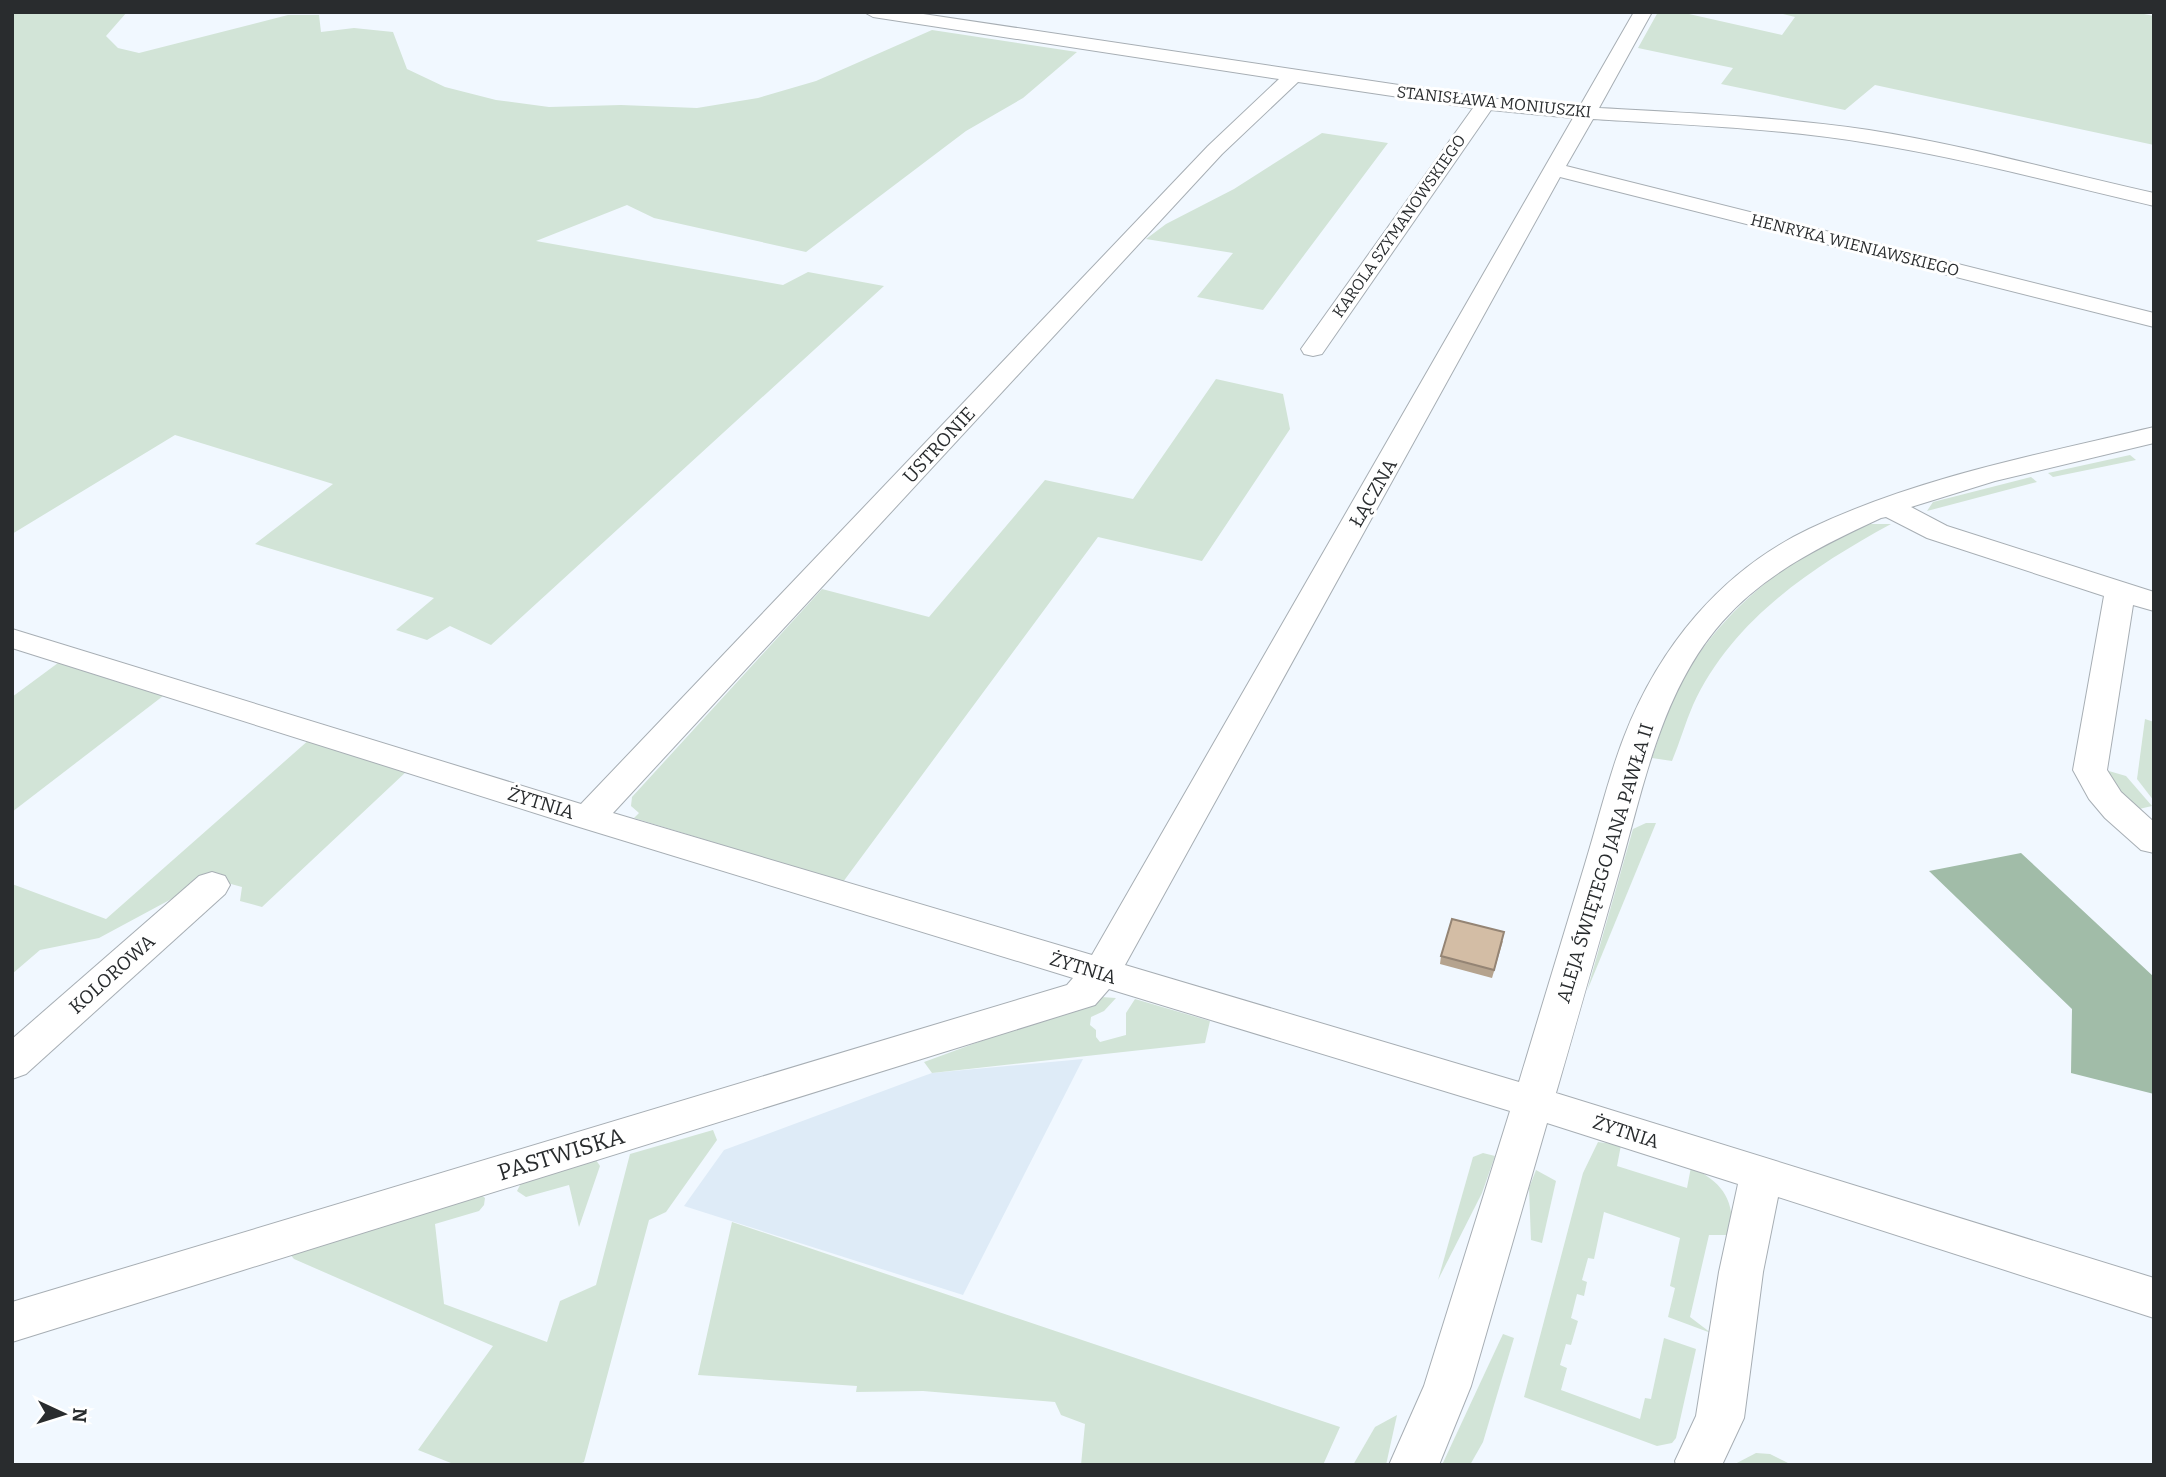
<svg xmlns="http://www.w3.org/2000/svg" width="2166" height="1477" viewBox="0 0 2166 1477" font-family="Bitter,serif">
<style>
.built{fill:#deebf7}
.green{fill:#d2e4d7}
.forest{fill:#a1bca8}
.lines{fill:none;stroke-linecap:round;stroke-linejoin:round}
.minor-casing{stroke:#a7aeb4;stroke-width:2}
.minor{fill:#fff;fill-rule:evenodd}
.wall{fill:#b5a38e}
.building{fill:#d3bda5;stroke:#948474;stroke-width:2}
.labels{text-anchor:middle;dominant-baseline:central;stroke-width:6;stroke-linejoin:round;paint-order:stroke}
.far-street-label{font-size:16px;fill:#292c2e;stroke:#fff}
.street-label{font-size:19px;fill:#292c2e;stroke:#fff}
.near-street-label{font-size:23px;fill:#292c2e;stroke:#fff}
</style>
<rect width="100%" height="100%" fill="#f1f8ff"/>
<path class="built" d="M 1083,1059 L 963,1295 L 684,1206 L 724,1150 L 918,1078 L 932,1073 Z"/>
<g class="green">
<path d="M 12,12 L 127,12 L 106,36 L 118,48 L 139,53 L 288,15 L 319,15 L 321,32 L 354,28 L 393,32 L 407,69 L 445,87 L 496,100 L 549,107 L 621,105 L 697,108 L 758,98 L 816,81 L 932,30 L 1077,52 L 1023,98 L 966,131 L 806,252 L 654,218 L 627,205 L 536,241 L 783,285 L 808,272 L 884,286 L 491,645 L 450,626 L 427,640 L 396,630 L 434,598 L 255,544 L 333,484 L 175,435 L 12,534 Z"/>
<path d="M 1658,12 L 1680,12 L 1782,35 L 1795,17 L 1775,12 L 2134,12 L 2154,16 L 2154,145 L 1875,85 L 1845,110 L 1721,84 L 1733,68 L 1638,48 Z"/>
<path d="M 1322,133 L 1388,143 L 1263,310 L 1197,297 L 1233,253 L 1146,239 L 1166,224 L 1234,189 Z"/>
<path d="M 1216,379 L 1283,394 L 1290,429 L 1202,561 L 1098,537 L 843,882 L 634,818 L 639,813 L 631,806 L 632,797 L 822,589 L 929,617 L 1045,480 L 1133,499 Z"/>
<path d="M 2130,455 L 2136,460 L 2053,477 L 2048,473 Z"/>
<path d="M 2031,477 L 2037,482 L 1927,511 L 1933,502 Z"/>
<path d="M 1870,524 L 1891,524 C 1812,567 1732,620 1693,705 C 1685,723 1680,742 1672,761 L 1652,758 C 1660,737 1665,713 1676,692 C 1714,616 1790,552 1870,524 Z"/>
<path d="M 58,663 L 163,696 L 12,812 L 12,697 Z"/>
<path d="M 2145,719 L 2154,722 L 2154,801 L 2137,779 Z"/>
<path d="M 310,739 L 407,771 L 262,907 L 240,901 L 242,887 L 202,876 L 177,896 L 99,938 L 40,950 L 12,974 L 12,884 L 106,919 Z"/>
<path d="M 2102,769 L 2126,776 L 2152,806 L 2135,810 Z"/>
<path d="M 1646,823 L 1656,823 L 1587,991 L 1633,829 Z"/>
<path d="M 1101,997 L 1116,998 L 1104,1011 L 1091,1017 L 1090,1025 L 1096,1030 L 1096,1037 L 1100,1042 L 1126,1035 L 1126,1013 L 1135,999 L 1210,1021 L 1205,1043 L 932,1073 L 924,1062 Z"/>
<path d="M 713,1130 L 717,1140 L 666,1212 L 649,1220 L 584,1462 L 576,1465 L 456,1465 L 418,1450 L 493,1346 L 294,1259 L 289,1253 L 480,1194 L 485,1198 L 484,1205 L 479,1211 L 435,1224 L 444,1304 L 547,1342 L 560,1301 L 596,1285 L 630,1154 Z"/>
<path d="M 1598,1142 L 1621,1145 L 1617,1166 L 1687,1188 L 1691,1167 C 1724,1183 1734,1200 1732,1235 L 1709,1235 L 1690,1317 L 1711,1333 L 1668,1317 L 1675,1288 L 1670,1286 L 1680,1238 L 1604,1212 L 1594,1259 L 1588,1258 L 1582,1280 L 1587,1282 L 1584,1296 L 1577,1294 L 1571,1318 L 1578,1321 L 1571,1345 L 1566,1344 L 1560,1365 L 1567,1368 L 1561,1390 L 1640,1419 L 1645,1398 L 1651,1399 L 1664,1338 L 1696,1349 L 1676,1438 L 1672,1443 L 1657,1446 L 1524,1397 L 1583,1173 Z"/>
<path d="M 1483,1153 L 1495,1156 L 1482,1193 L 1438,1280 L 1473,1157 Z"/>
<path d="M 596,1160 L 600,1166 L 579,1227 L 569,1185 L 526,1197 L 517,1191 L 522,1181 Z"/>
<path d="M 1536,1170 L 1556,1181 L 1542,1243 L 1531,1240 L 1529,1188 Z"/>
<path d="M 732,1222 L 1340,1427 L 1323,1465 L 1081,1465 L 1085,1424 L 1061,1415 L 1055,1402 L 923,1391 L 856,1392 L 857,1386 L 698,1375 Z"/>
<path d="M 1503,1334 L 1514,1338 L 1483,1442 L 1470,1465 L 1442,1465 Z"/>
<path d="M 1397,1415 L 1386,1465 L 1353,1465 L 1375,1427 Z"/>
<path d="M 1756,1453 L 1770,1454 L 1792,1465 L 1733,1465 Z"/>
</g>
<path class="forest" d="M 2021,853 L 2154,977 L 2154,1094 L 2071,1073 L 2072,1009 L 1929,871 Z"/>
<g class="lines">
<g class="minor-casing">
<g id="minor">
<path d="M 864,12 L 910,12 L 1486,98 L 1580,106 L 1634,12 L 1652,12 L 1599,108 C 1689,113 1779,117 1869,130 C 1965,145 2059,172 2154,193 L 2154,206 C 2059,184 1964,158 1868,143 C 1777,128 1685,125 1593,119 L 1566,166 L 2154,313 L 2154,327 L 1560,177 L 1125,965 L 1519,1082 C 1541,1009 1563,937 1585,864 C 1598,822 1608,778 1624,737 C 1659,647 1721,571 1809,529 C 1918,477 2037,455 2154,427 L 2154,443 L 1995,481 L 1911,507 L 1947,526 L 2154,592 L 2154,611 L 2133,605 L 2107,770 L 2121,792 L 2154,822 L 2154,853 L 2141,850 L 2105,818 L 2089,799 L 2073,770 L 2104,596 L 1927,538 L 1886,517 L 1881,518 C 1823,545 1765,573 1722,622 C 1662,690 1644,784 1620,869 C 1599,943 1578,1018 1556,1093 L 2154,1278 L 2154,1318 L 1778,1197 L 1763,1272 L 1744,1418 L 1722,1465 L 1676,1465 L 1675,1461 L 1696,1416 L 1719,1272 L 1738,1184 L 1547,1123 L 1471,1386 L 1443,1455 L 1439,1465 L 1389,1465 L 1424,1386 L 1510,1111 L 1109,989 L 1095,1005 L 12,1342 L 12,1302 L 1067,985 L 1073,978 L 576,826 L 12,648 L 12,629 L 581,804 L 1208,146 L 1279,79 L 873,17 ZM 1298,82 L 1473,108 L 1301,349 L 1304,354 L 1313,356 L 1322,354 L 1491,110 L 1573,118 L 1092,955 L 613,813 L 1222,154 Z"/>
<path d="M 212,872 L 225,876 L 230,885 L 225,894 L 26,1074 L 12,1079 L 12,1039 L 199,876 Z"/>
</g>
</g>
<use href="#minor" class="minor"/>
</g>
<path class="wall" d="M 1503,941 L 1492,978 L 1440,964 L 1441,956 Z"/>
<path class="building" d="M 1452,919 L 1504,932 L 1494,970 L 1441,956 Z"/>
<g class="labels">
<g class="far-street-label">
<text transform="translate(1494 102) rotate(6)">STANISŁAWA MONIUSZKI</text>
<text transform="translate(1399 226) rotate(-55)">KAROLA SZYMANOWSKIEGO</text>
<text transform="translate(1855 245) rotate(14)">HENRYKA WIENIAWSKIEGO</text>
</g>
<g class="street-label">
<text transform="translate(939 445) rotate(-47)">USTRONIE</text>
<text transform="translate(1373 493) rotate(-60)">ŁĄCZNA</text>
<text transform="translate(541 803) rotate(17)">ŻYTNIA</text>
<text transform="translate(1605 863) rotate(-73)">ALEJA ŚWIĘTEGO JANA PAWŁA II</text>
<text transform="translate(1083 968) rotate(17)">ŻYTNIA</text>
<text transform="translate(112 974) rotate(-42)">KOLOROWA</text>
<text transform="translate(1626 1132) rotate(18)">ŻYTNIA</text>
</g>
<g class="near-street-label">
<text transform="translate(561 1154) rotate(-17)">PASTWISKA</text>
</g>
</g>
<rect width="2166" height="1477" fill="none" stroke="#292c2e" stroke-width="28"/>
<g transform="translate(63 1414) rotate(94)" stroke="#ffffff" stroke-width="5" paint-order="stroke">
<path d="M0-5L12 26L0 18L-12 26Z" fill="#292c2e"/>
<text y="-10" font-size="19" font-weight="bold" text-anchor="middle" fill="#292c2e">N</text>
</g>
</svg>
